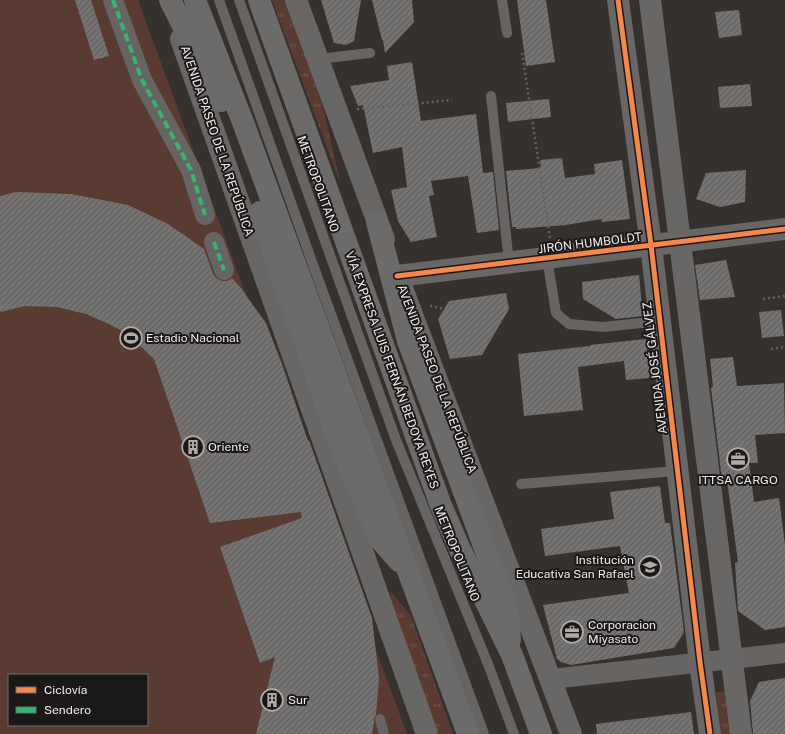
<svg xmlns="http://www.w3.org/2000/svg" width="785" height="734" viewBox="0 0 785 734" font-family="'Public Sans',sans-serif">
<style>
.grass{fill:url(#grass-tufts)}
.green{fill:#593b32;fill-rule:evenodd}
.building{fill:url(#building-hatch)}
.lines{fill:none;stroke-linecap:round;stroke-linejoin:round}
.path{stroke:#656464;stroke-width:2.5;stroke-dasharray:2 3;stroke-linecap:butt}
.lane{stroke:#666564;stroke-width:10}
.street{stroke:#666564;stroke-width:20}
.secondary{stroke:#696766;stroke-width:22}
.highway{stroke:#6c6b6a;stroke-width:22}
.quiet{stroke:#33b770;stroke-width:4;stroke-dasharray:8 4;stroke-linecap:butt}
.cycleway-casing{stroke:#1b1918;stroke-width:8}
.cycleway{stroke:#f5874c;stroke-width:5}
.labels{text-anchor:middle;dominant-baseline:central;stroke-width:4;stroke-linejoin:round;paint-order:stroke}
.street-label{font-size:12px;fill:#f0eceb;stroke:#1b1918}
.poi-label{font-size:12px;fill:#f0eceb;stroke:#1b1918;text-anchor:start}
</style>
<defs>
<pattern id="grass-tufts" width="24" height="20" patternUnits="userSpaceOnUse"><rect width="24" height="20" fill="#593b32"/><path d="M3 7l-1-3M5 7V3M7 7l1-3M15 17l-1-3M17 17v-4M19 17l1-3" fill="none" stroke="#715850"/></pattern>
<pattern id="building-hatch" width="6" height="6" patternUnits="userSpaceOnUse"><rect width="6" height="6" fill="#757372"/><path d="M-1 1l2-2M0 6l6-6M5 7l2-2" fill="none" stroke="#5e5d5c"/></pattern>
</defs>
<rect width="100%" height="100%" fill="#34312f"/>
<g class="grass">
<path d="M 272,0 L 288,0 L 324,111 L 341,185 Z"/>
<path d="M 391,592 L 411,616 L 453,734 L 435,734 L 389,604 Z"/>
<path d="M 727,691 L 732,734 L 721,734 L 716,692 Z"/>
</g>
<path class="green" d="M 0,0 L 138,0 L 407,734 L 0,734 ZM 9,675 L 147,675 L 147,725 L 9,725 Z"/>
<g class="building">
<path d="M 75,0 L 91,0 L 109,56 L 94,60 Z"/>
<path d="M 321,0 L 361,0 L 354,41 L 346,45 L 334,43 Z"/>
<path d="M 372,0 L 412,0 L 414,22 L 385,53 L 383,40 L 382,40 Z"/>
<path d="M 517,0 L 546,0 L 555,62 L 526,66 Z"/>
<path d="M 739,10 L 742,35 L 719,38 L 715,12 Z"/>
<path d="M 412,62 L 421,121 L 476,114 L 483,173 L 493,172 L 499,230 L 477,233 L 468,176 L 431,181 L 434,195 L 429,196 L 437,237 L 411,242 L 398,221 L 391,190 L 407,187 L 402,147 L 373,153 L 363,105 L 358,106 L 350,86 L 389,80 L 387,66 Z"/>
<path d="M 750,84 L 752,106 L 720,108 L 718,87 Z"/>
<path d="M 549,99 L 551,117 L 508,122 L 506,103 Z"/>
<path d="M 562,158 L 565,178 L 595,174 L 594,164 L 622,160 L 630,219 L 602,222 L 601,219 L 566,225 L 516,229 L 516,227 L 512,227 L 506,171 L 541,168 L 540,160 Z"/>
<path d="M 746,170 L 745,202 L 720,207 L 696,199 L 706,173 Z"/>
<path d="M 16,192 L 71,194 L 128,205 L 168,224 L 204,249 L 213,274 L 216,278 L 222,281 L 227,281 L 232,278 L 240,287 L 266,323 L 282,364 L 308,441 L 309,440 L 316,460 L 372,618 L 379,678 L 376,714 L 374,718 L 374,723 L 372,734 L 256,734 L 275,657 L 260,663 L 220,547 L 302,518 L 301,512 L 210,523 L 154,359 L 129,335 L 109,324 L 86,314 L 57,307 L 25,306 L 0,312 L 0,196 Z"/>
<path d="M 726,260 L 735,297 L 700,300 L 695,265 Z"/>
<path d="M 639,275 L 643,316 L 616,319 L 583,299 L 582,282 Z"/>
<path d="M 506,293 L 509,309 L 482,355 L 450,359 L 438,319 L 449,301 Z"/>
<path d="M 781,310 L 784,336 L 762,338 L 759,312 Z"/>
<path d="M 646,339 L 650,378 L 626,380 L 624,361 L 578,367 L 583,410 L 524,416 L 518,354 L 590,346 L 590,345 Z"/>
<path d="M 733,357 L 737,386 L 784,383 L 785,433 L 755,435 L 758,463 L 749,463 L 754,502 L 779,498 L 785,545 L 785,627 L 765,630 L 738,611 L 735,563 L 738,562 L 727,480 L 722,480 L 711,388 L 713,387 L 710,359 Z"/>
<path d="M 660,486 L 665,523 L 670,523 L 684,632 L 674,648 L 571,665 L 561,662 L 557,659 L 543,605 L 629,593 L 620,546 L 545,556 L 541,529 L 614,519 L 610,492 Z"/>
<path d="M 785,678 L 785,734 L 753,734 L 750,701 L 759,682 Z"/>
<path d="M 691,712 L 694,734 L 597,734 L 596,724 Z"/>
</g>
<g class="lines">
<g class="path">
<path d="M 522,53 L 550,238"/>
<path d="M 357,109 L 452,100"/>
<path d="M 763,299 L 785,296"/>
<path d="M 430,306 L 432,306 L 444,309"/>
<path d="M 771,349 L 785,347"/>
</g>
<g class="lane">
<path d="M 219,0 L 316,273 L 484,734"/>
<path d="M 239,0 L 396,440 L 488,664 L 514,734"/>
<path d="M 502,0 L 507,33"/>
<path d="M 318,59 L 370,53"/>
<path d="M 491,96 L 509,263"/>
<path d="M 547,258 L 556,313 L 569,324 L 603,327 L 660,321"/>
<path d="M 521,484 L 677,471"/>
<path d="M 380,719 L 384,734"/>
</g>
<g class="street">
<path d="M 113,0 L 142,80 L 191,170 L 205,215"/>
<path d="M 214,242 L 224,270"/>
<path d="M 551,679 L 785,653"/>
</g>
<g class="secondary">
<path d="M 296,0 L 384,239"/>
<path d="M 618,0 L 651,245 L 700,662 L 710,734"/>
<path d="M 650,0 L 741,734"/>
<path d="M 181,39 L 427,734"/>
<path d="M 397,276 L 785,229"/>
<path d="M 400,283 L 571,734"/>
</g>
<g class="highway">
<path d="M 170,0 L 221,101"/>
<path d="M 195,0 L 244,125 L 468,734"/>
<path d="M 259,0 L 440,503 L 459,547 L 512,655 L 541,734"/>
<path d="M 260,212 L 335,432 L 379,538 L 399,561"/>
<path d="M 377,222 L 408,341 L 507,608 L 510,640"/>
</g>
<g class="quiet">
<path d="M 113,0 L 142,80 L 191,170 L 205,215"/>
<path d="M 214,242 L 224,270"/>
</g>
<g class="cycleway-casing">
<g id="cycleway">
<path d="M 618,0 L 651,245 L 700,662 L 710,734"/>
<path d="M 397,276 L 785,229"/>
</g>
</g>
<use href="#cycleway" class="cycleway"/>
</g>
<defs>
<g id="stadium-ring" transform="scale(1.15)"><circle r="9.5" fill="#1b1918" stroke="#aeaba9" stroke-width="1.5"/><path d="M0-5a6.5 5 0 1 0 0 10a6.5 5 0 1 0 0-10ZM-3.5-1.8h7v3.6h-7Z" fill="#aeaba9"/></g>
<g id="building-ring" transform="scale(1.15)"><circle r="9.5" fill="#1b1918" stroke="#aeaba9" stroke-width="1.5"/><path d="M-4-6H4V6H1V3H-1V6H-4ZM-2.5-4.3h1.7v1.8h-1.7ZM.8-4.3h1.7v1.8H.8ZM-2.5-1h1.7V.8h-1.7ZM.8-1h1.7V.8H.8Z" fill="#aeaba9"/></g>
<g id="office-ring" transform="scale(1.15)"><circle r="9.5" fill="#1b1918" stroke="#aeaba9" stroke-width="1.5"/><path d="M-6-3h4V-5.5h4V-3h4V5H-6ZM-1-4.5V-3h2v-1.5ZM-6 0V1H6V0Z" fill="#aeaba9"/></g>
<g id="school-ring" transform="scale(1.15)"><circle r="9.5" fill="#1b1918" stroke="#aeaba9" stroke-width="1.5"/><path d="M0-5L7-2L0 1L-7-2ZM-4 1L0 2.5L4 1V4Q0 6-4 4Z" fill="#aeaba9"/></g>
</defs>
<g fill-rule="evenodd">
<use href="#stadium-ring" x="131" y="338"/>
<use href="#building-ring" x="193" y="447"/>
<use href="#office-ring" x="738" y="459"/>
<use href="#school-ring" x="650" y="567"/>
<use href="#office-ring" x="572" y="632"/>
<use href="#building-ring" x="272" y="700"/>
</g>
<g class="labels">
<g class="street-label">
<text transform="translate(217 141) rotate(71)">AVENIDA PASEO DE LA REPÚBLICA</text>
<text transform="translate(318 184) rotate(70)">METROPOLITANO</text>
<text transform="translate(590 243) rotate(-7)">JIRÓN HUMBOLDT</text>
<text transform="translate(655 368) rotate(-97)">AVENIDA JOSÉ GÁLVEZ</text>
<text transform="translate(392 370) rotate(70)">VÍA EXPRESA LUIS FERNÁN BEDOYA REYES</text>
<text transform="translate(437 379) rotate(69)">AVENIDA PASEO DE LA REPÚBLICA</text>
<text transform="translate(457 554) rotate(68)">METROPOLITANO</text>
</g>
<g class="poi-label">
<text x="146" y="338">Estadio Nacional</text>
<text x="208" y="447">Oriente</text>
<text x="738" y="480" text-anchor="middle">ITTSA CARGO</text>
<text x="634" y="560" text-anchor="end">Institución<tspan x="634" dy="14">Educativa San Rafael</tspan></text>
<text x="588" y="625">Corporacion<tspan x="588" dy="14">Miyasato</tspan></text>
<text x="288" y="700">Sur</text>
</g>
</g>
<rect x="8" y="674" width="140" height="52" fill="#1b1918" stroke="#706d6c"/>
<rect x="16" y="687" width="20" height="6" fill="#f5874c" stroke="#706d6c"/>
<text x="44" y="694" font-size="12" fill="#f0eceb">Ciclovía</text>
<rect x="16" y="707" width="20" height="6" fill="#33b770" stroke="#706d6c"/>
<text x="44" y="714" font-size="12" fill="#f0eceb">Sendero</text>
</svg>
